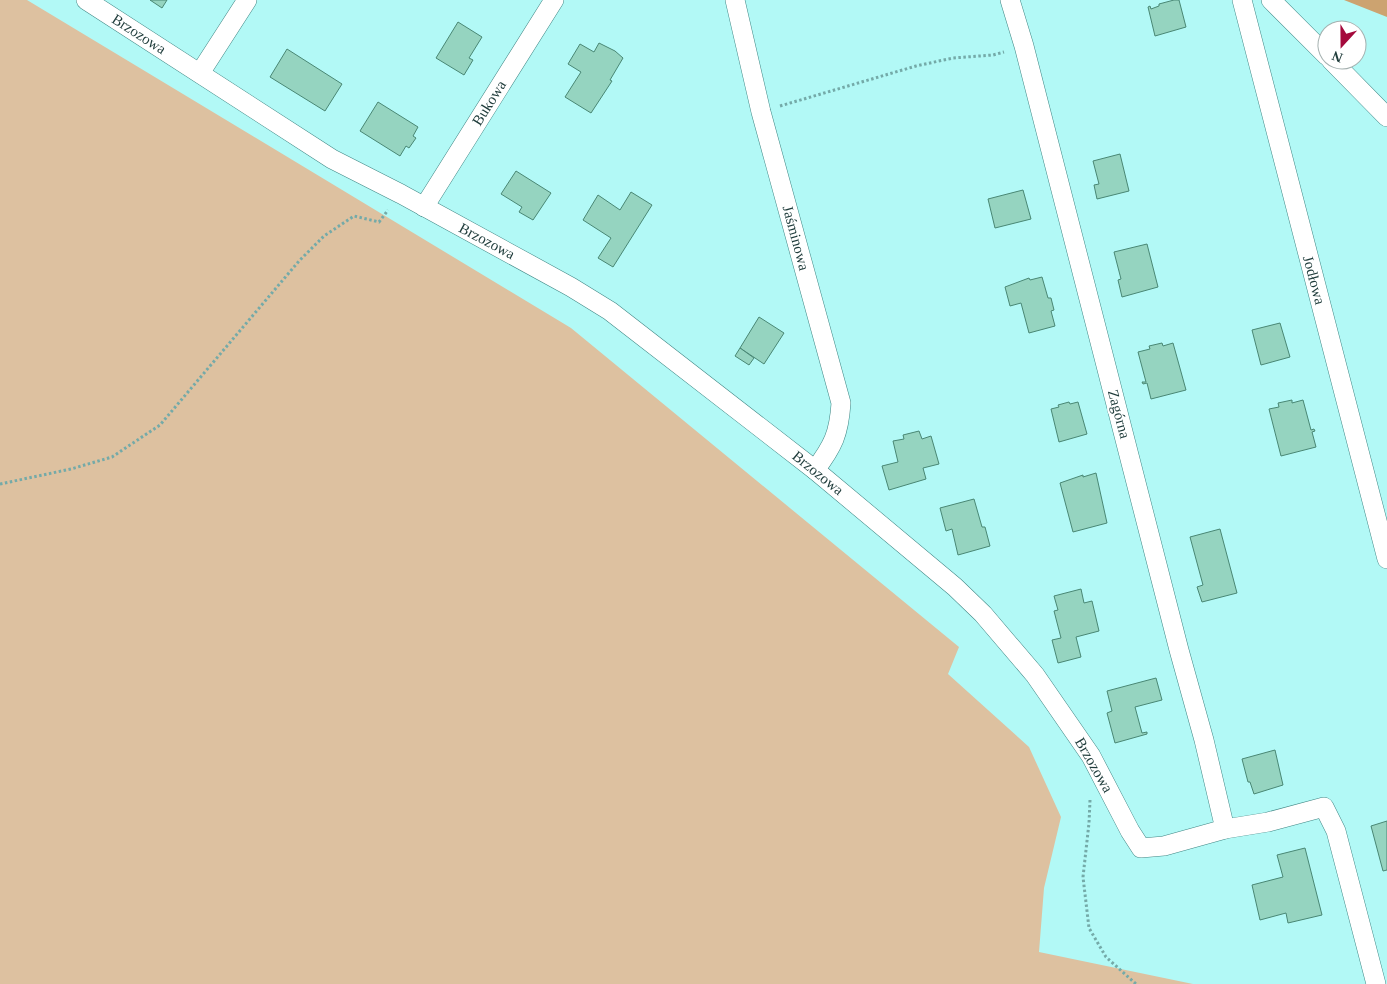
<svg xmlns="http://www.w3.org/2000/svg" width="1387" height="984" viewBox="0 0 1387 984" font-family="Georgia,serif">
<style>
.green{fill:#ddc1a0}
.forest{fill:#cca370}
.building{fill:#95d4c0;stroke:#498774}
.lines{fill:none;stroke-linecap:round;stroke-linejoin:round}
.minor-casing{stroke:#418785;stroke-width:20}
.path{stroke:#74aaa8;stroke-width:3;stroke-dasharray:2.5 2.5;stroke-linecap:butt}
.minor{stroke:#fff;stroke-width:19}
.labels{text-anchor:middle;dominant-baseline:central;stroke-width:4;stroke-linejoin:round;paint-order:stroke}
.street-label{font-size:15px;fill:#1e3b3a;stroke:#fff}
</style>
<rect width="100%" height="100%" fill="#b2f9f6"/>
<path class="green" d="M 0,0 L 27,0 L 571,328 L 959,647 L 948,674 L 1029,747 L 1061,817 L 1044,888 L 1039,952 L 1193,984 L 0,984 Z"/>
<path class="forest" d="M 1344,0 L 1387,0 L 1387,17 Z"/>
<g class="building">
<path d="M 150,0 L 167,0 L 162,8 Z"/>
<path d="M 1174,0 L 1179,0 L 1186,27 L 1155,36 L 1148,7 L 1150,6 L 1151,9 L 1159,6 L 1159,4 Z"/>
<path d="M 458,22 L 482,37 L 469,58 L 473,60 L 464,75 L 436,58 Z"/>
<path d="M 599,43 L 615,51 L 623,58 L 610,80 L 612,81 L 591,113 L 565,97 L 581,72 L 568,64 L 580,44 L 594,52 Z"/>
<path d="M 287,49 L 342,84 L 325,111 L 270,77 Z"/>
<path d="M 378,102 L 418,127 L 413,136 L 416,138 L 409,148 L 406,146 L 400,156 L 360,131 Z"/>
<path d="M 1120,154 L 1129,191 L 1097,199 L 1094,185 L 1099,184 L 1093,161 Z"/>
<path d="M 516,171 L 551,193 L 533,220 L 519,212 L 522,207 L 501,194 Z"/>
<path d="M 1023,190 L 1031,219 L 995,228 L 988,199 Z"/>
<path d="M 631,192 L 652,205 L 613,267 L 598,258 L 611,238 L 583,220 L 598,195 L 620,210 Z"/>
<path d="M 1147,244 L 1158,287 L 1122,297 L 1118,280 L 1121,279 L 1114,252 Z"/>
<path d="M 1042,277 L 1048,298 L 1051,298 L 1054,310 L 1051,311 L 1055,326 L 1029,333 L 1021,303 L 1010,306 L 1005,287 L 1029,278 L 1030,280 Z"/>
<path d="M 759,317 L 784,333 L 764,364 L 740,348 Z"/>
<path d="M 1280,323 L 1290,357 L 1261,365 L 1252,330 Z"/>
<path d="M 1162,343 L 1163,346 L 1173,343 L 1186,390 L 1151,399 L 1147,383 L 1143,384 L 1142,382 L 1146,382 L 1138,352 L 1150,349 L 1149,346 Z"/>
<path d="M 740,348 L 754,358 L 749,365 L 735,356 Z"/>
<path d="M 1292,400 L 1292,403 L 1303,400 L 1311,430 L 1314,429 L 1315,431 L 1312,432 L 1316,447 L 1281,456 L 1269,409 L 1279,407 L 1278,403 Z"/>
<path d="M 1069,402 L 1070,404 L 1078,402 L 1087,434 L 1059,442 L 1051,409 L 1059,407 L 1058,405 Z"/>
<path d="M 919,431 L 922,439 L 931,436 L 939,464 L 923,468 L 926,479 L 889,490 L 882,466 L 898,462 L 893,441 L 904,439 L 903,435 Z"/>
<path d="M 1096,473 L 1107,523 L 1073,532 L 1060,483 L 1083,475 L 1083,477 Z"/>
<path d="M 974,499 L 982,527 L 985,527 L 990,546 L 958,555 L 952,529 L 946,531 L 940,508 Z"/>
<path d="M 1220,529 L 1237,593 L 1202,602 L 1197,587 L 1203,585 L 1190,537 Z"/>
<path d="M 1081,589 L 1084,603 L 1092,601 L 1099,631 L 1076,637 L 1081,657 L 1058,663 L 1052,640 L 1061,638 L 1054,611 L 1058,610 L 1054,596 Z"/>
<path d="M 1156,678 L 1162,700 L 1135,707 L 1142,733 L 1147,732 L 1147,734 L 1115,743 L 1107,713 L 1112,711 L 1107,691 Z"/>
<path d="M 1275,750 L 1283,785 L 1254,794 L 1250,782 L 1248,782 L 1242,759 Z"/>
<path d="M 1387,821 L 1387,870 L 1383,871 L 1371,826 Z"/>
<path d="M 1305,848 L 1322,915 L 1288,923 L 1286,913 L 1260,920 L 1252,885 L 1283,877 L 1277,855 Z"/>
</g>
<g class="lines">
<g class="minor-casing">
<g id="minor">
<path d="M 86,0 L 332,159 L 401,194 L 571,287 L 610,311 L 815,470 L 955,587 L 983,614 L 1035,675 L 1091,756 L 1130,831 L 1141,848 L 1164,846 L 1225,829 L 1268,822 L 1324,807 L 1336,831 L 1376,984"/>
<path d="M 735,0 L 761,112 L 841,403 C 839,434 833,446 815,470"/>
<path d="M 1010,0 L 1024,46 L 1179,650 L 1204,740 L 1225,829"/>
<path d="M 1242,0 L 1387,559"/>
<path d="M 1271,0 L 1327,56"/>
<path d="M 1331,60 L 1387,117"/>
<path d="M 200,73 L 247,0"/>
<path d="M 424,207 L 554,0"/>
</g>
</g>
<g class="path">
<path d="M 780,106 L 916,66 L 953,58 L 993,55 L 1004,52"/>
<path d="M 0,484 L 71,469 L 112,457 L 160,425 L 299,261 L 324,236 L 354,216 L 379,222 L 388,210"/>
<path d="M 1090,800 L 1089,823 L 1083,877 L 1089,928 L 1106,957 L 1136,984"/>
</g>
<use href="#minor" class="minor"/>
</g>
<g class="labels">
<g class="street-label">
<text transform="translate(139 34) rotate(33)">Brzozowa</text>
<text transform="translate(489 103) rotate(-58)">Bukowa</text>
<text transform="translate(796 238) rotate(75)">Jaśminowa</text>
<text transform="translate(487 241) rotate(28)">Brzozowa</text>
<text transform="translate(1314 280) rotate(75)">Jodłowa</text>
<text transform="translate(1119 414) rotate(75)">Zagórna</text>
<text transform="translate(818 473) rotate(39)">Brzozowa</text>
<text transform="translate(1094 765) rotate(60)">Brzozowa</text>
</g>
</g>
<g transform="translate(1342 45) rotate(201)"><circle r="24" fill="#ffffff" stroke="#a5b1b0"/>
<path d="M0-4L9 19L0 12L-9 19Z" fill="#a4093c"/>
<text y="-8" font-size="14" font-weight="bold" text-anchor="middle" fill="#1e3b3a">N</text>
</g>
</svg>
